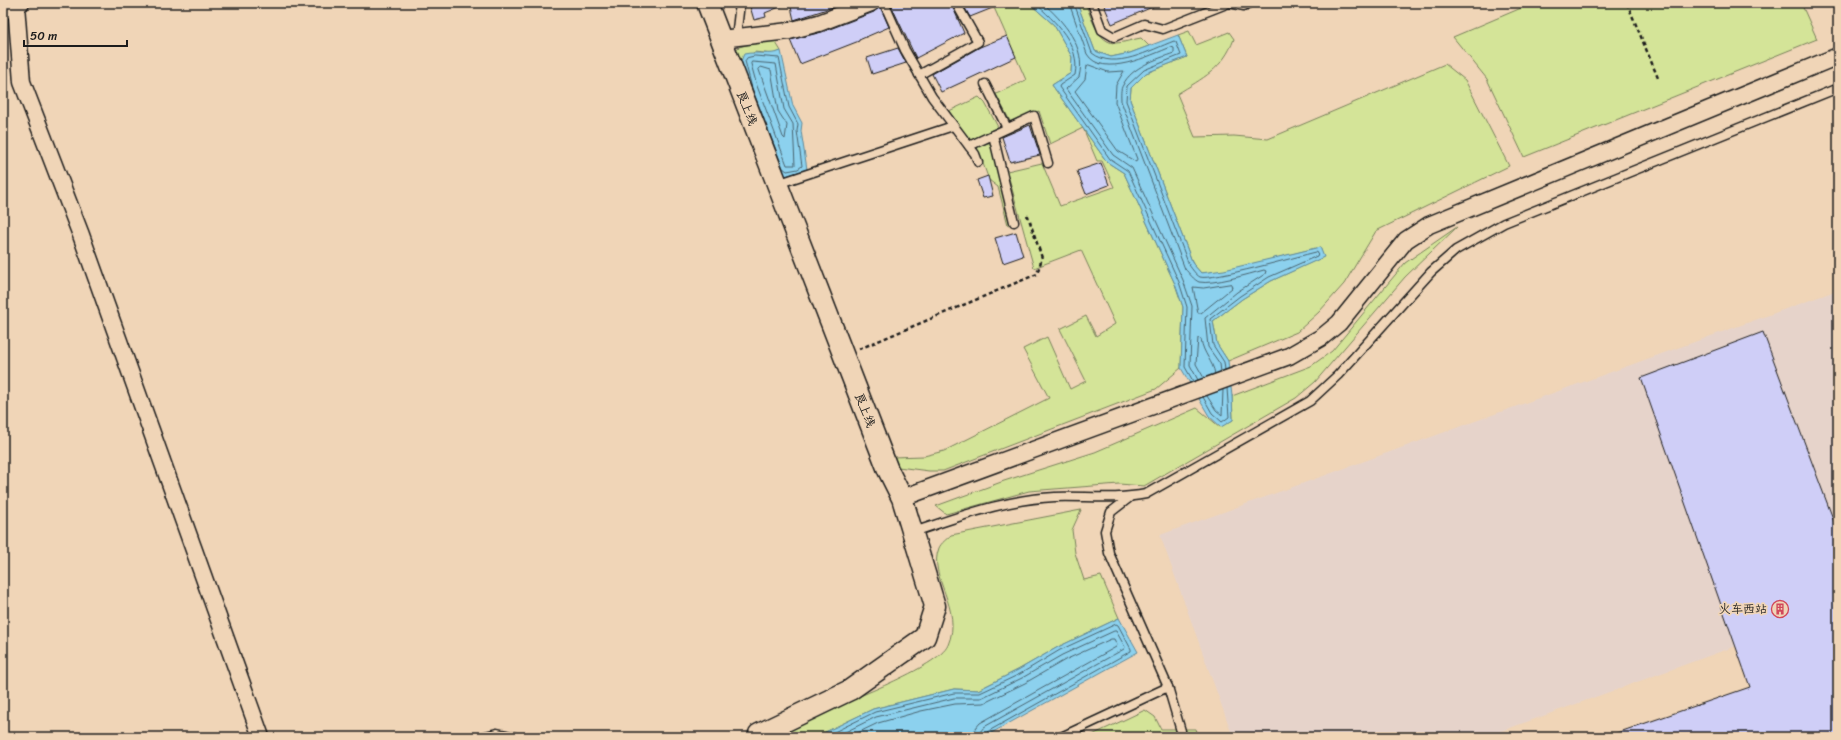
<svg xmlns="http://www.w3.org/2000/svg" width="1841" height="740" viewBox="0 0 1841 740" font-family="Sriracha,'LXGW WenKai TC',sans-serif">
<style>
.built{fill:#e6d3ca}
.green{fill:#d4e498;stroke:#78805a}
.water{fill:#8cd1ee;stroke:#5f899a}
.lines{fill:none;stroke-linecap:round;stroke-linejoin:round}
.shore{stroke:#496470;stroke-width:1}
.building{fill:#cfcef7;stroke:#1c1c1c}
.service-casing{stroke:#1c1c1c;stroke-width:11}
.minor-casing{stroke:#1c1c1c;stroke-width:19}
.tertiary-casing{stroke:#1c1c1c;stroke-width:23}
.path{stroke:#1c1c1c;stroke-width:2.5;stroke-dasharray:4 3;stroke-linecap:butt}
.service{stroke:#f0d5b7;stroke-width:8}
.minor{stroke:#f0d5b7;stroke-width:16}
.tertiary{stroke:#f0d5b7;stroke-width:20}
.labels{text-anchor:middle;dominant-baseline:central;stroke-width:3.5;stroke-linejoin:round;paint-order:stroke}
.street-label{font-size:12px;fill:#1c1c1c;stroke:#f0d5b7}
.poi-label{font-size:12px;fill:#1c1c1c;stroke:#f0d5b7;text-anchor:end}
</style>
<rect width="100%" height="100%" fill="#f0d5b7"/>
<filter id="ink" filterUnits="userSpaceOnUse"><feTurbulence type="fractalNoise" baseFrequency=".025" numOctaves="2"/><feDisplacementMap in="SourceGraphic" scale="8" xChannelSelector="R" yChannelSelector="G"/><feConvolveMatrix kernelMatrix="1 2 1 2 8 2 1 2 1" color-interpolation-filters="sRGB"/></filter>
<g filter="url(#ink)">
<path class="built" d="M 1838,290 L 1838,609 L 1485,737 L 1233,737 L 1160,535 Z"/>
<g class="green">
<path d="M 992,3 L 1029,3 L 1054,25 L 1072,57 L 1071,73 L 1052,85 L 1107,162 L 1124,173 L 1175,284 L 1183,307 L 1181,368 L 1156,389 L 943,471 L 929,471 L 898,467 L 893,457 L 924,456 L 944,451 L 1049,398 L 1023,349 L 1047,337 L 1070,389 L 1086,381 L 1060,329 L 1086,316 L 1096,336 L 1115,324 L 1081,250 L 1034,268 L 1007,171 L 1042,163 L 1060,206 L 1114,187 L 1102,161 L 1097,161 L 1083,128 L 1050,144 L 1039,111 L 1011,123 L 996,94 L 1026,80 Z"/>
<path d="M 1077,3 L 1085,3 C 1091,16 1098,44 1116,43 C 1124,43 1133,39 1141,38 L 1149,46 L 1130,53 L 1111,57 L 1095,51 Z"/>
<path d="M 1533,3 L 1801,3 L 1817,39 L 1524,157 L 1487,79 L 1453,37 Z"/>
<path d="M 1189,31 L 1196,45 L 1229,32 L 1234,39 C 1223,69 1203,78 1177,94 L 1195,137 L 1234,136 L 1268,139 L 1445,64 L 1465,80 L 1509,166 L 1376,231 L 1344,284 L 1319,312 L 1297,332 L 1228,361 L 1217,344 L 1213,321 L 1242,299 L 1271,281 L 1323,257 L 1320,247 L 1224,271 L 1201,273 L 1193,264 L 1130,100 L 1131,88 L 1146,73 L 1187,57 L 1178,35 Z"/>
<path d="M 773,38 L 781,51 L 774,54 L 754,52 L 744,74 L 733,52 L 739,47 Z"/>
<path d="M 979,97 L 985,103 L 998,127 L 970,141 L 949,111 Z"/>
<path d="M 991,142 L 1014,222 L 1008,225 L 998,187 L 989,180 L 977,147 Z"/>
<path d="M 1457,227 L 1405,277 L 1315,382 L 1296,398 L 1144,486 L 1119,484 L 1029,491 L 946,514 L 936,506 L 1004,481 L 1095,452 L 1197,408 L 1220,427 L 1233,420 L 1232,396 L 1311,366 L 1332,351 L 1405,263 Z"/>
<path d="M 1081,510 L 1072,530 L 1075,553 L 1084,580 L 1101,576 L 1119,618 L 1058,647 L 1018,670 L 978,690 L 954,689 L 873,709 L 815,737 L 782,737 C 793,727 806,719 820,713 C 845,701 938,668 948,645 C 964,608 927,577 939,548 C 941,543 947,539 951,535 Z"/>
<path d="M 1145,710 L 1155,717 L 1161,729 L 1196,729 L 1199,737 L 1088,737 Z"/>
</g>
<g class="water">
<path d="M 1029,3 L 1077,3 L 1095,51 L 1111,57 L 1130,53 L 1178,35 L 1187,57 L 1146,73 L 1131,88 L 1130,100 L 1193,264 L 1201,273 L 1224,270 L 1320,247 L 1324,257 L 1271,281 L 1242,299 L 1213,321 L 1217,344 L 1228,361 L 1232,396 L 1233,420 L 1221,427 L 1209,416 L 1181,368 L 1183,307 L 1175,284 L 1124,173 L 1107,162 L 1052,85 L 1071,73 L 1072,57 L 1054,25 Z"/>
<path d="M 781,51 L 793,106 L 802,123 L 801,131 L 807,169 L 786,176 L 780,171 L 744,74 L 741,61 L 744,54 C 758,51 769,56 781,51 Z"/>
<path d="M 1119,618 L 1138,652 L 984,737 L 815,737 L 873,709 L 954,689 L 978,690 L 1018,670 L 1058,647 Z"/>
</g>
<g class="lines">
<g class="shore">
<path d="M 1035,3 C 1055,21 1081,45 1075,75 L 1060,85 L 1059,87 L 1110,159 L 1128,171 L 1179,282 L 1187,307 L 1185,367 L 1193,381"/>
<path d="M 1043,3 C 1063,21 1087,47 1079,77 L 1066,89 L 1113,155 L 1132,168 L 1183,280 L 1192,306 L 1190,365 L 1198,380"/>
<path d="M 1069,3 L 1087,54 C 1102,79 1151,55 1171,47 L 1174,48 L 1174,53 C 1157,59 1131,67 1123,85 C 1120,89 1121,96 1121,101 L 1185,269 C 1189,273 1194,280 1199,282 C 1213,285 1249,274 1264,270 L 1266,271 L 1265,274 L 1237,292 L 1205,318 L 1208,347 L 1220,364 L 1221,372"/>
<path d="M 1074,3 L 1092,53 C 1115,71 1150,50 1174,41 L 1176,42 L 1181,55 L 1144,70 L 1127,86 L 1126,101 L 1189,265 C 1192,269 1196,275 1200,277 C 1211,281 1299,256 1316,252 L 1318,253 L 1317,256 L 1269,277 L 1240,296 L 1210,319 L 1213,345 L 1224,362 L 1225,370"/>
<path d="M 755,56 L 779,58 L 789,107 L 798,124 L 797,131 L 802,166 L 798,169 L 787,171 L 783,168 L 752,88 L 745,61 L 747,58 Z"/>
<path d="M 752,62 L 776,64 L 784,109 L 793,124 L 795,165 L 787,165 L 757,86 L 751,64 Z"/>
<path d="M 1089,65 L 1108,72 L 1124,71 L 1116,85 L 1115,102 L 1137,159 L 1136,162 L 1118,151 L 1075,91 L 1085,79 L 1087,66 Z"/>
<path d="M 761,67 L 771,70 L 778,111 L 787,125 L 785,139 L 783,137 L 759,70 Z"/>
<path d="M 1231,284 L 1232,288 L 1201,313 L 1198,313 L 1193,287 L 1203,288 Z"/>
<path d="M 1204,378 L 1196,364 L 1198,338 L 1201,339 C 1203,354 1213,361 1215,374"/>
<path d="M 1207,396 L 1216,410 L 1222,415 L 1223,390"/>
<path d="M 1203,397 L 1212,413 L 1222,422 L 1229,417 L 1227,388"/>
<path d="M 824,737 L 875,712 L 954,693 L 980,693 L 1020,674 L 1060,650 L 1116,624 L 1118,625 L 1131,649 L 1131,651 L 987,732 L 984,737"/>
<path d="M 835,737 L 876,717 L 954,698 L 981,698 L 1022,678 L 1062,655 L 1114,631 L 1116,631 L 1125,647 L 1124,649 L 984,727 L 980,732 L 979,737"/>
<path d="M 849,737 L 878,723 L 921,711 L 955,704 L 984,703 L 1025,683 L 1065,660 L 1111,639 L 1114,639 L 1117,645 L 1116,647 L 980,723 L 975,729 L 973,737"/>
</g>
</g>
<g class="building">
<path d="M 749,3 L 789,3 L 765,13 L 766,17 L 754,20 Z"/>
<path d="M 790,3 L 836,3 L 836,6 L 794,20 Z"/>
<path d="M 890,3 L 951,3 L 964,33 L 916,58 Z"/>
<path d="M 962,3 L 1005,3 L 970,17 Z"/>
<path d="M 1103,3 L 1162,3 L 1112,24 Z"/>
<path d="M 880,6 L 889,27 L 859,40 L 859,41 L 800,64 L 790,40 L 822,32 L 874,12 Z"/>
<path d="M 1007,36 L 1016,57 L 941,92 L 932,74 L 980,47 Z"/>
<path d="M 898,48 L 906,63 L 872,74 L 867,58 Z"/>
<path d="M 1030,125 L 1040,155 L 1010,162 L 1002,137 Z"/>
<path d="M 1101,163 L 1109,185 L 1086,194 L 1077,171 Z"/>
<path d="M 988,176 L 993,196 L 983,198 L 977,180 Z"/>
<path d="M 1016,232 L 1023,256 L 1003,263 L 995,238 Z"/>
<path d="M 1763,332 L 1838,532 L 1838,737 L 1612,737 L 1611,735 L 1750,687 L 1641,378 Z"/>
</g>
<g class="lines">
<g class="service-casing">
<g id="service">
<path d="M 884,3 L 905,50 L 932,97 L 975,154 L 978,162"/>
<path d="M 1092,3 L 1102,30 L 1114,37 L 1144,24 L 1163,29 L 1229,3"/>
<path d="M 1229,3 L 1244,6 L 1250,3"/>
<path d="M 736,38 L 740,3"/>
<path d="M 919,75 L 978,42 L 956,3"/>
<path d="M 985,84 L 1007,128"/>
<path d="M 993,135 L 1014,222"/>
<path d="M 969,146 L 1034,116 L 1048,163"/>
<path d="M 777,184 L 953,126"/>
<path d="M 1129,498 L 1111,512 L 1105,531 L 1109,553 L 1168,687 L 1181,731"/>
<path d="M 913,532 C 959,517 1006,499 1055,497 C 1085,496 1115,500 1146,494 L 1310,401 L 1338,375 L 1431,272 L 1456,250 L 1504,223 L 1838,88"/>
<path d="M 482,737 L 497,733 L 515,737"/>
<path d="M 1061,737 L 1168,687"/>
</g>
</g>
<g class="minor-casing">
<g id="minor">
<path d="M 16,5 L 22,82 L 81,235 L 261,737"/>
<path d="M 3,11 L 21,3"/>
<path d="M 721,39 L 789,31 L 819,23 L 871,3"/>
<path d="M 902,498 L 1289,356 L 1322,337 L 1339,323 L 1406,240 L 1429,225 L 1838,56"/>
</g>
</g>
<g class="tertiary-casing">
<path id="tertiary" d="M 707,3 L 888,470 L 902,498 L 935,606 L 925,637 L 850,690 L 759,734 L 759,737"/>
</g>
<g class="path">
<path d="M 1627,3 L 1658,78"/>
<path d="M 859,349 L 1037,274 L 1042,258 L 1028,216 L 1024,217"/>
</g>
<use href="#service" class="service"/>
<use href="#minor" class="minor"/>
<use href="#tertiary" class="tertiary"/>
</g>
</g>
<defs>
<g id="building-ring" transform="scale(0.9)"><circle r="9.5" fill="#f0d5b7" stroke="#d1495b" stroke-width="1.5"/><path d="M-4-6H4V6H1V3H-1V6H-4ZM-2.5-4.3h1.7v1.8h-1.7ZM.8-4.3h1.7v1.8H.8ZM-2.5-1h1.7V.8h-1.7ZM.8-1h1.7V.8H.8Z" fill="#d1495b"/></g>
</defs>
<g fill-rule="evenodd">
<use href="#building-ring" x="1780" y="609"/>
</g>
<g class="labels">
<g class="street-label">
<text transform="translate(747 108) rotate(69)">良上线</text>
<text transform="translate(865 410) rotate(69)">良上线</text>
</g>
<g class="poi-label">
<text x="1767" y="609">火车西站</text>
</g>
</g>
<rect width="1841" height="740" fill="none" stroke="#f0d5b7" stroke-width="16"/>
<rect x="8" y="8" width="1825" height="724" fill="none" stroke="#1c1c1c" stroke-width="1.5" filter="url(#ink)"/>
<path d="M24 40v6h103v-6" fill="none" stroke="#1c1c1c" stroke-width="2"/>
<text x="30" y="40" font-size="12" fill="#1c1c1c" stroke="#f0d5b7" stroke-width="3" paint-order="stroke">50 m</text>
</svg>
